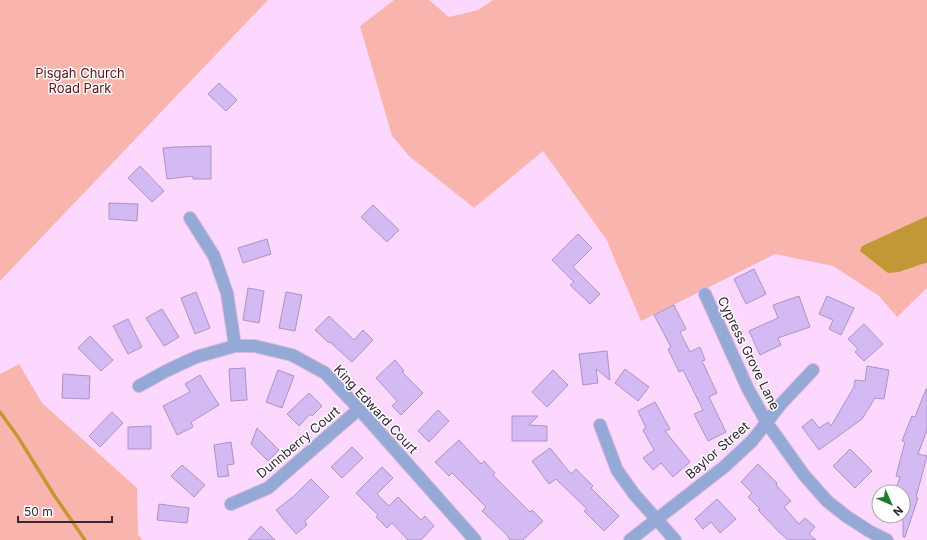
<svg xmlns="http://www.w3.org/2000/svg" width="927" height="540" viewBox="0 0 927 540" font-family="Inter,sans-serif">
<style>
.green{fill:#fab4ae}
.water{fill:#c19835}
.lines{fill:none;stroke-linecap:round;stroke-linejoin:round}
.stream{stroke:#c19835;stroke-width:3.5}
.building{fill:#d3baf2;stroke:#ab92c8}
.street-casing{stroke:#d9b8da;stroke-width:14}
.street{stroke:#94a9d6;stroke-width:12}
.labels{text-anchor:middle;dominant-baseline:central;stroke-width:3;stroke-linejoin:round;paint-order:stroke}
.park-label{font-size:13px;fill:#5f1112;stroke:#fff}
.street-label{font-size:13px;fill:#372538;stroke:#fff}
</style>
<rect width="100%" height="100%" fill="#fdd8fe"/>
<g class="green">
<path d="M 0,0 L 268,0 L 0,281 Z"/>
<path d="M 394,0 L 429,0 L 449,17 L 478,10 L 493,0 L 927,0 L 927,216 L 862,246 L 919,265 L 927,263 L 927,288 L 897,317 L 879,296 L 833,266 L 775,254 L 641,321 L 606,239 L 543,151 L 474,208 L 409,156 L 392,136 L 360,26 Z"/>
<path d="M 19,364 L 42,403 L 137,488 L 138,535 L 143,540 L 0,540 L 0,374 Z"/>
</g>
<path class="water" d="M 927,216 L 927,263 L 919,265 L 899,272 L 888,273 L 860,251 L 862,246 Z"/>
<g class="lines">
<path class="stream" d="M 0,412 L 18,437 L 54,495 L 85,540"/>
</g>
<g class="building">
<path d="M 219,83 L 237,100 L 226,111 L 208,94 Z"/>
<path d="M 211,146 L 211,179 L 193,179 L 193,176 L 167,179 L 163,148 L 175,147 Z"/>
<path d="M 140,166 L 164,191 L 152,202 L 128,178 Z"/>
<path d="M 109,203 L 138,204 L 137,221 L 109,219 Z"/>
<path d="M 373,205 L 399,230 L 387,242 L 361,217 Z"/>
<path d="M 578,234 L 592,248 L 573,267 L 600,294 L 590,304 L 570,285 L 574,282 L 552,260 Z"/>
<path d="M 267,239 L 271,254 L 243,263 L 238,248 Z"/>
<path d="M 754,269 L 766,294 L 746,304 L 734,279 Z"/>
<path d="M 248,288 L 264,291 L 259,323 L 243,320 Z"/>
<path d="M 196,292 L 210,328 L 195,334 L 181,298 Z"/>
<path d="M 286,292 L 302,295 L 295,331 L 279,328 Z"/>
<path d="M 799,296 L 810,327 L 778,338 L 781,345 L 760,355 L 749,331 L 778,318 L 773,305 Z"/>
<path d="M 827,296 L 854,308 L 841,335 L 829,329 L 833,320 L 819,314 Z"/>
<path d="M 674,305 L 686,329 L 680,332 L 690,352 L 700,347 L 705,360 L 702,361 L 717,393 L 709,397 L 726,432 L 708,441 L 694,414 L 703,410 L 683,370 L 679,372 L 668,349 L 671,347 L 654,315 Z"/>
<path d="M 162,309 L 179,337 L 164,346 L 146,318 Z"/>
<path d="M 329,316 L 354,340 L 363,330 L 373,340 L 352,362 L 330,342 L 329,343 L 315,330 Z"/>
<path d="M 128,319 L 142,347 L 128,354 L 113,326 Z"/>
<path d="M 864,324 L 883,344 L 864,361 L 855,352 L 858,349 L 848,339 Z"/>
<path d="M 90,336 L 113,360 L 101,371 L 78,348 Z"/>
<path d="M 607,351 L 610,380 L 596,369 L 598,383 L 583,385 L 579,354 Z"/>
<path d="M 395,360 L 404,371 L 402,372 L 423,393 L 401,415 L 392,406 L 397,401 L 376,378 Z"/>
<path d="M 867,366 L 889,370 L 884,399 L 875,398 L 862,419 L 819,450 L 802,427 L 812,419 L 819,428 L 828,422 L 831,426 L 854,387 L 855,380 L 865,381 Z"/>
<path d="M 245,368 L 247,400 L 231,401 L 229,369 Z"/>
<path d="M 625,369 L 649,387 L 638,401 L 615,383 Z"/>
<path d="M 278,370 L 294,376 L 282,408 L 266,402 Z"/>
<path d="M 553,370 L 568,385 L 547,407 L 532,392 Z"/>
<path d="M 63,374 L 90,376 L 89,399 L 62,398 Z"/>
<path d="M 200,375 L 219,405 L 191,422 L 193,427 L 177,435 L 163,406 L 190,392 L 185,384 Z"/>
<path d="M 926,389 L 927,389 L 927,430 L 918,454 L 927,456 L 916,497 L 918,498 L 905,537 L 903,537 L 903,492 L 895,492 L 900,477 L 896,476 L 905,442 L 902,441 L 912,416 L 915,417 Z"/>
<path d="M 309,393 L 322,406 L 312,416 L 310,414 L 299,426 L 287,414 Z"/>
<path d="M 655,402 L 670,429 L 665,431 L 690,462 L 673,477 L 661,463 L 653,470 L 643,458 L 654,450 L 643,430 L 646,428 L 638,411 Z"/>
<path d="M 438,410 L 449,421 L 429,442 L 418,431 Z"/>
<path d="M 112,412 L 123,423 L 100,447 L 89,436 Z"/>
<path d="M 512,416 L 538,416 L 529,425 L 547,426 L 547,441 L 512,441 Z"/>
<path d="M 151,426 L 151,449 L 128,449 L 128,427 Z"/>
<path d="M 257,428 L 279,450 L 268,461 L 251,444 Z"/>
<path d="M 459,440 L 481,464 L 484,461 L 495,473 L 493,475 L 530,512 L 532,510 L 543,521 L 523,540 L 510,540 L 506,534 L 482,511 L 486,507 L 452,473 L 449,476 L 435,462 Z"/>
<path d="M 231,442 L 234,464 L 227,465 L 229,476 L 218,477 L 214,445 Z"/>
<path d="M 352,447 L 363,458 L 342,478 L 331,467 Z"/>
<path d="M 550,448 L 571,474 L 576,469 L 593,486 L 591,488 L 619,516 L 604,531 L 584,511 L 587,509 L 556,479 L 549,484 L 532,461 Z"/>
<path d="M 850,449 L 872,471 L 855,488 L 833,466 Z"/>
<path d="M 758,464 L 777,483 L 776,485 L 791,501 L 784,507 L 799,524 L 805,518 L 815,527 L 809,534 L 816,540 L 788,540 L 779,532 L 758,510 L 760,509 L 748,497 L 752,493 L 741,482 Z"/>
<path d="M 182,465 L 205,485 L 194,497 L 171,476 Z"/>
<path d="M 382,467 L 393,478 L 377,494 L 389,506 L 398,497 L 421,520 L 425,516 L 434,526 L 421,540 L 408,540 L 392,523 L 387,528 L 376,517 L 378,515 L 356,493 Z"/>
<path d="M 311,479 L 329,497 L 305,521 L 307,525 L 296,534 L 276,510 L 294,496 Z"/>
<path d="M 717,499 L 736,519 L 720,533 L 711,522 L 703,529 L 695,519 Z"/>
<path d="M 159,504 L 189,508 L 187,523 L 157,520 Z"/>
<path d="M 261,526 L 275,540 L 248,540 Z"/>
</g>
<g class="lines">
<g class="street-casing">
<g id="street">
<path d="M 190,218 L 214,256 L 227,293 L 235,346"/>
<path d="M 705,294 L 748,389 L 767,423 L 804,475 L 827,501 L 846,516 L 869,531 L 887,540"/>
<path d="M 139,386 L 166,371 L 196,357 L 235,346 L 255,346 L 292,355 L 325,373 L 359,409 L 475,540"/>
<path d="M 600,425 L 617,470 L 634,494 L 675,540"/>
<path d="M 231,504 L 268,488 L 359,409"/>
<path d="M 630,540 L 724,467 L 752,441 L 781,404 L 813,370"/>
</g>
</g>
<use href="#street" class="street"/>
</g>
<g class="labels">
<g class="park-label">
<text x="80" y="73">Pisgah Church<tspan x="80" dy="15">Road Park</tspan></text>
</g>
<g class="street-label">
<text transform="translate(749 353) rotate(64)">Cypress Grove Lane</text>
<text transform="translate(376 409) rotate(47)">King Edward Court</text>
<text transform="translate(298 442) rotate(-40)">Dunnberry Court</text>
<text transform="translate(717 450) rotate(-41)">Baylor Street</text>
</g>
</g>
<g transform="translate(891 504) rotate(135)"><circle r="19" fill="#ffffff" stroke="#afa8af"/>
<path d="M0-3L7 15L0 10L-7 15Z" fill="#1f7c2c"/>
<text y="-6" font-size="11" font-weight="bold" text-anchor="middle" fill="#372538">N</text>
</g>
<path d="M18 516v6h94v-6" fill="none" stroke="#372538" stroke-width="2"/>
<text x="24" y="516" font-size="12" fill="#372538" stroke="#ffffff" stroke-width="3" paint-order="stroke">50 m</text>
</svg>
